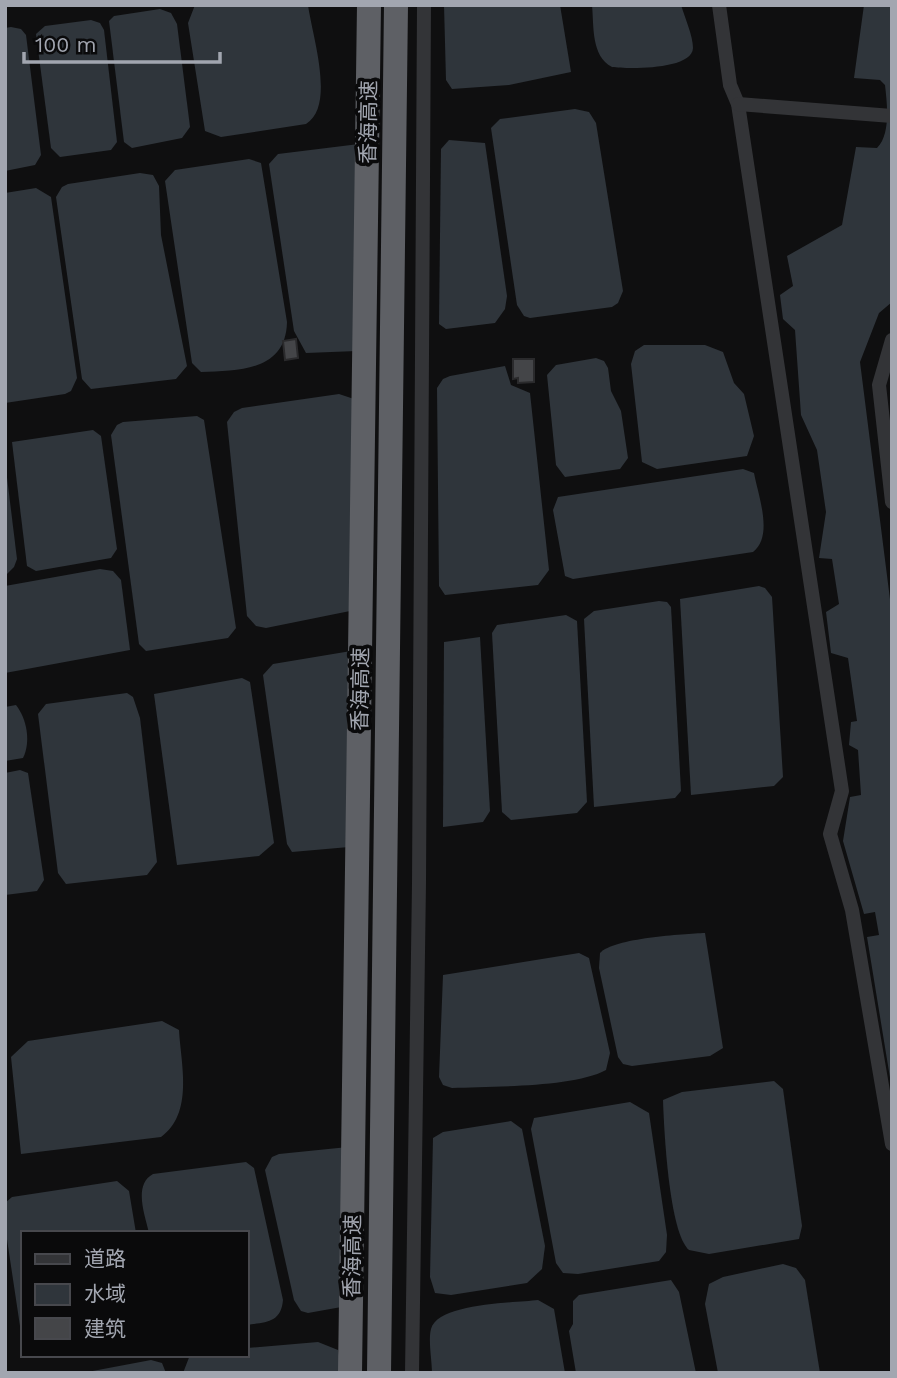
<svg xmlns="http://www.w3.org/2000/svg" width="897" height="1378" viewBox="0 0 897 1378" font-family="'Work Sans','Noto Sans SC',sans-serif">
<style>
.water{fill:#2f353b}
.building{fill:#444548;stroke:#2a2a2c;stroke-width:2}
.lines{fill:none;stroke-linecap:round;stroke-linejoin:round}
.minor{stroke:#333437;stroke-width:14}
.motorway{stroke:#5e6065;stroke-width:24}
.labels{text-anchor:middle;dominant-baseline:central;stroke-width:7;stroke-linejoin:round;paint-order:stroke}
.street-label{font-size:21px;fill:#a2a6b0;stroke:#0a0a0b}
</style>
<rect width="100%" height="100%" fill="#0f0f10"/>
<g class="water">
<path d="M 195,5 L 308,5 C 312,35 336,106 306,124 L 221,137 L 205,131 L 188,23 Z"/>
<path d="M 444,5 L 560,5 L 571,72 L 509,85 L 452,89 L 446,80 Z"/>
<path d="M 592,5 L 681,5 C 685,18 693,36 693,48 C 692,70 629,69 612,67 C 591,56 594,26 592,5 Z"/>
<path d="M 864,5 L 892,5 L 892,302 L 879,313 L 860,362 L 892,615 L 892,1090 L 867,937 L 879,935 L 875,912 L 864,914 L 843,841 L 850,797 L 861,795 L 858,750 L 849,745 L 851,722 L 857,721 L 848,658 L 831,653 L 826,612 L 839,604 L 832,559 L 819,558 L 826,512 L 817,450 L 801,415 L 795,330 L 783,319 L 780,295 L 793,286 L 787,256 L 842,225 L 856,147 L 877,148 C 891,134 887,103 885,85 L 880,80 L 854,78 Z"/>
<path d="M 160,9 L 171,13 L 177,24 L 190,127 L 182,138 L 132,148 L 124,142 L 109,21 L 114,16 Z"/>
<path d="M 91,20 L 100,23 L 104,30 L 117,142 L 111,150 L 60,157 L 51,148 L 36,34 L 45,26 Z"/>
<path d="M 11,27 L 21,29 L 26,35 L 41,155 L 35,165 L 5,171 L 5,28 Z"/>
<path d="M 575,109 L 589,112 L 596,123 L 623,291 L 618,303 L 612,307 L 530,318 L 524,316 L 517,305 L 491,128 L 500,119 Z"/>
<path d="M 449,140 L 485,143 L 507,296 L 505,309 L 495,323 L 446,329 L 439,324 L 441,149 Z"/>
<path d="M 359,144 L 357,351 L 306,353 L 294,331 L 269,164 L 278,154 Z"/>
<path d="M 249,159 L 261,163 L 287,322 C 286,370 241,371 201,372 L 192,363 L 165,181 L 175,170 Z"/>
<path d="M 140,173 L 153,175 L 159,186 L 161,235 L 187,366 L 176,379 L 91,389 L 82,379 L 56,197 L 62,187 L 68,184 Z"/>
<path d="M 36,188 L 51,197 L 77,378 L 71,391 L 65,394 L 5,403 L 5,193 Z"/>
<path d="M 644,345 L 705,345 L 723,352 L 734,383 L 744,394 L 754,436 L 747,456 L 657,469 L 642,462 L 631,364 L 635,351 Z"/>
<path d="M 596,358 L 604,361 L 608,368 L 611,391 L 621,411 L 628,458 L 620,469 L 565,477 L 556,465 L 547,375 L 556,365 Z"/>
<path d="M 505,366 L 511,385 L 530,393 L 549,570 L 538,585 L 445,595 L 439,586 L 437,388 L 443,379 L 450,376 Z"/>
<path d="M 339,394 L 354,399 L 355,610 L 266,628 L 256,626 L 247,616 L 227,422 L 234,412 L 242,408 Z"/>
<path d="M 197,416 L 204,420 L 236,628 L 228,638 L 146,651 L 139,644 L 111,435 L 117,425 L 123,422 Z"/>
<path d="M 93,430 L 101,436 L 117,549 L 111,558 L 36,571 L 27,566 L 12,442 Z"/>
<path d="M 5,461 L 17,559 L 14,567 L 5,576 Z"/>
<path d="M 743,469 L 754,473 C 758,495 774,536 753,552 L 573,579 L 565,576 L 553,510 L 558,497 Z"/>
<path d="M 100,569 L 113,571 L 121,580 L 130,650 L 5,673 L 5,586 Z"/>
<path d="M 759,586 L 765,588 L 772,597 L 783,777 L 774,786 L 691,795 L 680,599 Z"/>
<path d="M 659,601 L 667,602 L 671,607 L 681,791 L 675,798 L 594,807 L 584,619 L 594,611 Z"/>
<path d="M 566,615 L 577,621 L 587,802 L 577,813 L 511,820 L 502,812 L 492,633 L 497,625 Z"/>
<path d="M 480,637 L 490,811 L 483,822 L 443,827 L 444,642 Z"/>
<path d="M 357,650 L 349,847 L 292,852 L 287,844 L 263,675 L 273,664 Z"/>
<path d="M 242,678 L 250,682 L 274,843 L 259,856 L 177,865 L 154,694 Z"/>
<path d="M 127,693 L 133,697 L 140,718 L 157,862 L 147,875 L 66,884 L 58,873 L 38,714 L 46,704 Z"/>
<path d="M 16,705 C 27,719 31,742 23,758 L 5,761 L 5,707 Z"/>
<path d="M 20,770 L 28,773 L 44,880 L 37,891 L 5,895 L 5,773 Z"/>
<path d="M 705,933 L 723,1048 L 710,1056 L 632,1066 L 623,1064 L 618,1057 L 599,968 L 600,953 C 613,938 684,934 705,933 Z"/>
<path d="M 579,953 L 589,958 L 610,1053 L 606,1070 C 573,1088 491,1086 452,1088 L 443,1085 L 439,1077 L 443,975 Z"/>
<path d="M 162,1021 L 179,1030 C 181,1065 194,1113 161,1137 L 21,1154 L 11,1057 L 28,1041 Z"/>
<path d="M 774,1081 L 783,1089 L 802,1226 L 799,1239 L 709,1254 L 689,1250 C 669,1233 664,1130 663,1100 L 682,1092 Z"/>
<path d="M 630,1102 L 649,1113 L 667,1235 L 666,1252 L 659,1261 L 578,1274 L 563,1273 L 556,1263 L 531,1129 L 534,1118 Z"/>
<path d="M 511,1121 L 522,1129 L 545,1246 L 542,1269 L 527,1283 L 451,1295 L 435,1293 L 430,1277 L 433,1138 L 443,1132 Z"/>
<path d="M 348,1147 L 347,1306 L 308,1313 L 301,1311 L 294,1300 L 265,1170 L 272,1157 L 279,1154 Z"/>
<path d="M 246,1162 L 254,1168 L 283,1300 C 281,1323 266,1322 247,1325 L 247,1233 L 149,1233 C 145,1215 133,1185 153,1174 Z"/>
<path d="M 117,1181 L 129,1191 L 136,1233 L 23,1233 L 23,1346 L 5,1226 L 5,1203 L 12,1197 Z"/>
<path d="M 783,1264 L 796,1268 L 805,1280 L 820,1373 L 718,1373 L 705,1304 L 709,1284 L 723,1277 Z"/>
<path d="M 671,1280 L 679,1292 L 696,1373 L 576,1373 L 569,1331 L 573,1324 L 573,1301 L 579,1295 Z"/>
<path d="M 538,1300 L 554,1309 L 565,1373 L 432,1373 C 432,1360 428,1341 431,1329 C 438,1303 514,1303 538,1300 Z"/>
<path d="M 318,1342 L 338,1350 L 342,1373 L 183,1373 L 190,1355 L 247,1355 L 247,1348 Z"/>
<path d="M 151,1360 L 162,1363 L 166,1373 L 82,1373 Z"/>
</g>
<g class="building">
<path d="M 296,339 L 298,358 L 285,360 L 283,341 Z"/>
<path d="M 513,359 L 534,359 L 534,382 L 518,383 L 518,378 L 513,379 Z"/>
</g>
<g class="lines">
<g class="minor">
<path d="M 719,5 L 730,85 L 738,104 L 842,791 L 830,834 L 852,910 L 892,1144"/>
<path d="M 738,104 L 892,116"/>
<path d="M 892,340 L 879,385 L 892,502"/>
<path d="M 412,1373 L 419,883 L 424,5"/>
</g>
<g class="motorway">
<path d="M 350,1373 L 369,5"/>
<path d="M 379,1373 L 396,5"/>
</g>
</g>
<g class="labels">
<g class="street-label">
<text transform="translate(368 122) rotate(-89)">香海高速</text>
<text transform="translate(360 689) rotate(-89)">香海高速</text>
<text transform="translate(352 1256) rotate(-89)">香海高速</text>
</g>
</g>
<rect width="897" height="1378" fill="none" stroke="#a2a6b0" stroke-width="14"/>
<rect x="21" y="1231" width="228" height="126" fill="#0a0a0b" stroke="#47484d" stroke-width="2"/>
<rect x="35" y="1254" width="35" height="10" fill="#333437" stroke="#47484d" stroke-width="2"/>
<text x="84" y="1266" font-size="21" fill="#a2a6b0">道路</text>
<rect x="35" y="1284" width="35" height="21" fill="#2f353b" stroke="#47484d" stroke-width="2"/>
<text x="84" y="1301" font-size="21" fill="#a2a6b0">水域</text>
<rect x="35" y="1318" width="35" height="21" fill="#444548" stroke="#47484d" stroke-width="2"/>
<text x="84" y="1336" font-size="21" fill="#a2a6b0">建筑</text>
<path d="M24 52v10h196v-10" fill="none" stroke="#a2a6b0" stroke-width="3.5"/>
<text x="35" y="52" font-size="21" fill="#a2a6b0" stroke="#0a0a0b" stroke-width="5" paint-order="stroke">100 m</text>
</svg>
